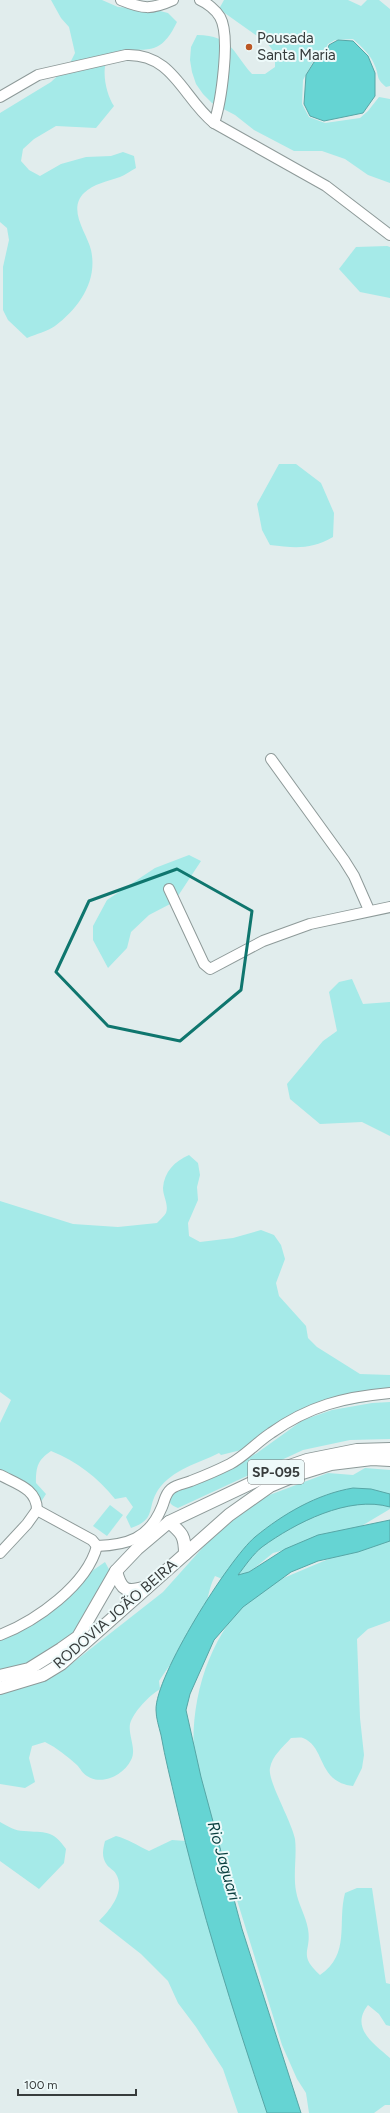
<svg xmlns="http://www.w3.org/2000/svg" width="390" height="2113" viewBox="0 0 390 2113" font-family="Figtree,sans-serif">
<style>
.green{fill:#a5eae8}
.water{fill:#65d4d3;stroke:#57a6a6}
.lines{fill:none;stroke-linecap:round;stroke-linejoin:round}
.minor-casing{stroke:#8e9a99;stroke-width:12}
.major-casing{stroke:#8e9a99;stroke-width:14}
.minor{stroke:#fff;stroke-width:10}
.major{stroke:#fff;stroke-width:12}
.marked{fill:none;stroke:#0f766e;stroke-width:3;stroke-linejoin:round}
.poi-dot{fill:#bb5724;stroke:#eefafa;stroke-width:1.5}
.labels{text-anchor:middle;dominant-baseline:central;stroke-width:4;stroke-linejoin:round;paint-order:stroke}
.shield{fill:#eefafa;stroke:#6e7575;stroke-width:1}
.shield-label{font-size:14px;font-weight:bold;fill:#373c3c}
.poi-label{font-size:15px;fill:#373c3c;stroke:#eefafa;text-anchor:start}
.street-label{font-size:15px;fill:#373c3c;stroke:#eefafa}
.water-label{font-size:16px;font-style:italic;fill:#0b4040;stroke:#eefafa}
</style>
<rect width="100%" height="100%" fill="#e1eded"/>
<g class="green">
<path d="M 51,0 L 102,0 L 118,7 L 156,10 L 168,13 L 177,22 C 159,59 147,46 114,52 C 111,55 107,59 106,62 C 102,75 107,96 114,106 L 96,128 L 56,126 L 34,139 L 23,149 L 21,161 L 29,170 L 40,176 L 61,164 L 86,157 L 111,156 L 123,152 L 134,156 L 136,168 C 130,171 125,175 120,177 C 108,181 93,184 84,193 C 67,210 87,233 91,250 C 98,281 79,308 55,326 C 48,331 36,334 27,338 L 8,320 L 3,310 L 3,267 L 9,240 L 7,228 L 0,222 L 0,113 L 51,82 L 69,65 L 75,53 L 69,27 L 61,18 Z"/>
<path d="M 224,0 L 348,0 L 361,6 L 367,0 L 379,0 L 390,9 L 390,86 L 386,87 C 375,77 380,78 375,66 C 371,55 362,47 353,39 L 335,40 L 328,44 L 323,54 L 314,60 L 303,80 L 302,104 L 309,117 L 325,123 L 360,118 L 368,111 L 379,97 L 390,99 L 390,183 L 368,175 L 345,159 L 322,151 L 294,151 L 254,130 L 235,115 L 212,103 L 203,94 L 196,84 L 192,72 L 190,60 L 191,47 L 197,35 C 233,36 232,52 252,74 L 265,74 L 275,67 L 275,53 L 267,43 L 219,9 Z"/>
<path d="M 387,246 L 390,247 L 390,298 L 360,292 L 339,269 L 356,247 Z"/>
<path d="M 279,464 L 296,464 L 321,483 L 334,513 L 333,537 C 310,550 295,548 270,545 L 262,530 L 257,504 Z"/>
<path d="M 189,855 L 201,861 L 174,902 L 149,915 L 131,932 L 127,948 L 108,968 L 93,940 L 93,926 L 107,900 L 155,868 Z"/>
<path d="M 352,979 L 363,1004 L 390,1002 L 390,1136 L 362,1122 L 320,1124 L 290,1099 L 287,1084 L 323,1041 L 337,1031 L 329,992 L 339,982 Z"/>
<path d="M 189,1155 L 198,1163 L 200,1175 L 197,1187 L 198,1200 L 188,1223 L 189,1236 L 200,1242 L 233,1238 L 261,1230 L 274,1235 L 281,1245 L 285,1259 L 276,1283 L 279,1296 L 306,1326 L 308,1338 L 317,1347 L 360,1374 L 390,1375 L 390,1393 L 366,1402 L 315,1411 L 245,1449 L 221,1455 L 219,1453 C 197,1464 173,1469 158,1490 C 146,1509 157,1519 131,1528 L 126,1517 L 133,1507 L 126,1497 L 115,1499 C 97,1477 78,1462 51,1451 C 38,1460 36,1466 36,1483 L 46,1494 L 39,1505 L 0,1472 L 0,1423 L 11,1400 L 0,1392 L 0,1201 L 73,1224 L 118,1227 L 157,1223 C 160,1220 164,1216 166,1213 C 169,1205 163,1196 163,1188 C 164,1172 175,1161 189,1155 Z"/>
<path d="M 390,1402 L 390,1439 L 350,1440 L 303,1450 L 178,1508 C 170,1505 168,1502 169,1493 L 229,1470 L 257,1453 L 303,1420 L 332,1410 L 372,1403 Z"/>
<path d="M 365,1468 L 390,1470 L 390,1509 L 348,1534 L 273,1553 L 251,1571 L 227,1581 L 215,1576 C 208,1589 209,1599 203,1612 C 192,1636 174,1658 159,1681 L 160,1689 C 149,1696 134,1711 130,1724 C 128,1736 137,1749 131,1760 C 124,1775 102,1786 87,1776 C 83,1774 80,1768 77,1765 C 67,1756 57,1748 45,1742 L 32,1746 L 29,1758 L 35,1782 L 25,1788 L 0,1784 L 0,1688 L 61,1672 L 163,1592 L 240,1506 L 328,1473 L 353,1475 Z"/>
<path d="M 110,1505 L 123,1515 L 107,1536 L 93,1526 Z"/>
<path d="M 390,1533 L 390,1621 L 368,1629 L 357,1639 L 360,1718 L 364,1755 L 362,1768 L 353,1786 C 317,1782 326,1747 303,1738 C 300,1737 295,1738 291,1738 C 283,1747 272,1756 270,1768 C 267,1780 292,1822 295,1839 C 297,1856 293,1874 296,1891 C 298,1904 306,1916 308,1929 C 312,1952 297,1954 320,1975 C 351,1954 337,1923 345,1893 L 357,1888 L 372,1888 L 386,1983 L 390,1984 L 390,2026 L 386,2025 L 379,2014 L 368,2005 C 350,2028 373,2043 390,2058 L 390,2105 L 385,2105 L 374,2113 L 309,2113 L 306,2093 L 297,2079 L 282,2045 L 195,1765 C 187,1700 211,1623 267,1585 Z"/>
<path d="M 105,1562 L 111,1573 L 74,1636 L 27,1666 L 0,1673 L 0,1635 L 76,1587 L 92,1571 Z"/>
<path d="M 0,1822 C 7,1826 15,1831 24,1831 C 45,1833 52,1829 66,1849 L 64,1863 L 39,1889 L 0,1861 Z"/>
<path d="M 116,1836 C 128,1839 138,1846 149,1851 L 172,1840 L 186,1841 L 271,2113 L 238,2113 L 223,2069 L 196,2027 L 178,2003 L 168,1981 L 141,1954 L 99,1921 C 110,1910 126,1891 116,1874 C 114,1870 109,1868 107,1865 C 101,1857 103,1849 105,1841 Z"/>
</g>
<g class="water">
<path d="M 338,40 L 353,41 L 368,56 L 375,73 L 375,96 L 363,113 L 324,121 L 310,116 L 304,104 L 306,75 L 314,62 L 326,57 L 329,45 Z"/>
<path d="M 353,1488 L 371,1489 L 390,1494 L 390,1507 C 349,1495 295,1523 262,1547 C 253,1554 245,1566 238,1575 L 249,1572 L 285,1549 L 318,1535 L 390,1520 L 390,1541 L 358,1552 L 318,1561 L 291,1572 L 243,1607 L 214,1640 L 190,1694 L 186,1710 L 201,1777 L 242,1929 L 301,2113 L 267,2113 C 233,2011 200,1908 176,1803 C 171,1781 165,1758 161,1735 C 159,1727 156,1718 156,1710 C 155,1676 229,1559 255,1537 C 283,1514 317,1494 353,1488 Z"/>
</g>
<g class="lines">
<g class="minor-casing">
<g id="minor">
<path d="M 121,0 C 143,9 151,10 173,0"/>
<path d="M 200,0 C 207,3 216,10 220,17 C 231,36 221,103 214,123"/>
<path d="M 0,97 L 38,75 L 126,55 C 173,53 183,98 214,123 L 326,186 L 390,235"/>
<path d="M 271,759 L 344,860 L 354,876 L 369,910"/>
<path d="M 169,889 L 204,964 L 210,969 L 263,941 L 310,924 L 390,907"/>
<path d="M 0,1475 C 17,1484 37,1489 37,1510"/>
<path d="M 37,1510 L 92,1540 L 97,1546"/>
<path d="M 97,1546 C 127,1545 149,1539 162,1507 C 165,1500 165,1494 171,1489 C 177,1484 184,1484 191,1481 C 204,1476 218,1470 230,1464 C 245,1456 257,1442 271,1433 C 309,1406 344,1397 390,1393"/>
<path d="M 0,1553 L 27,1524 L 37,1510"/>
<path d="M 0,1635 C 36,1621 87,1585 97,1546"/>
</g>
</g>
<g class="major-casing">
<g id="major">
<path d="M 169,1522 C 182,1533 185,1536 185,1554"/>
<path d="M 116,1571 C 121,1591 127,1593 146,1587"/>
<path d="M 0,1676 L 29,1669 L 61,1649 L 78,1637 L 116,1571 L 137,1549 L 169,1522 L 281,1469 L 307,1460 L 357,1450 L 390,1449"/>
<path d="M 0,1688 L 43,1675 L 61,1664 L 229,1515 L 270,1486 L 299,1474 L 331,1464 L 372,1459 L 390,1460"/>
</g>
</g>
<use href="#minor" class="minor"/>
<use href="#major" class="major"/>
</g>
<path class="marked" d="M 177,869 L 252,911 L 241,990 L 180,1041 L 108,1026 L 56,972 L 89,901 Z"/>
<circle class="poi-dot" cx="249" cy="47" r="4"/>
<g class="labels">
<rect class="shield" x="248" y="1460" width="56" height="24" rx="3"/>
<g class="shield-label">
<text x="276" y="1472">SP-095</text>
</g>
<g class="poi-label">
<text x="257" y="38">Pousada<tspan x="257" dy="17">Santa Maria</tspan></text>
</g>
<g class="street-label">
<text transform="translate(115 1614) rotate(-41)">RODOVIA JOÃO BEIRA</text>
</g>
<g class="water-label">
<text transform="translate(224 1861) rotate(74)">Rio Jaguari</text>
</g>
</g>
<path d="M18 2089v6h118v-6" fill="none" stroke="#373c3c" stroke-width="2"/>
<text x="24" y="2089" font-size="12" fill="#373c3c" stroke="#eefafa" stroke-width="3" paint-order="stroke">100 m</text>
</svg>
